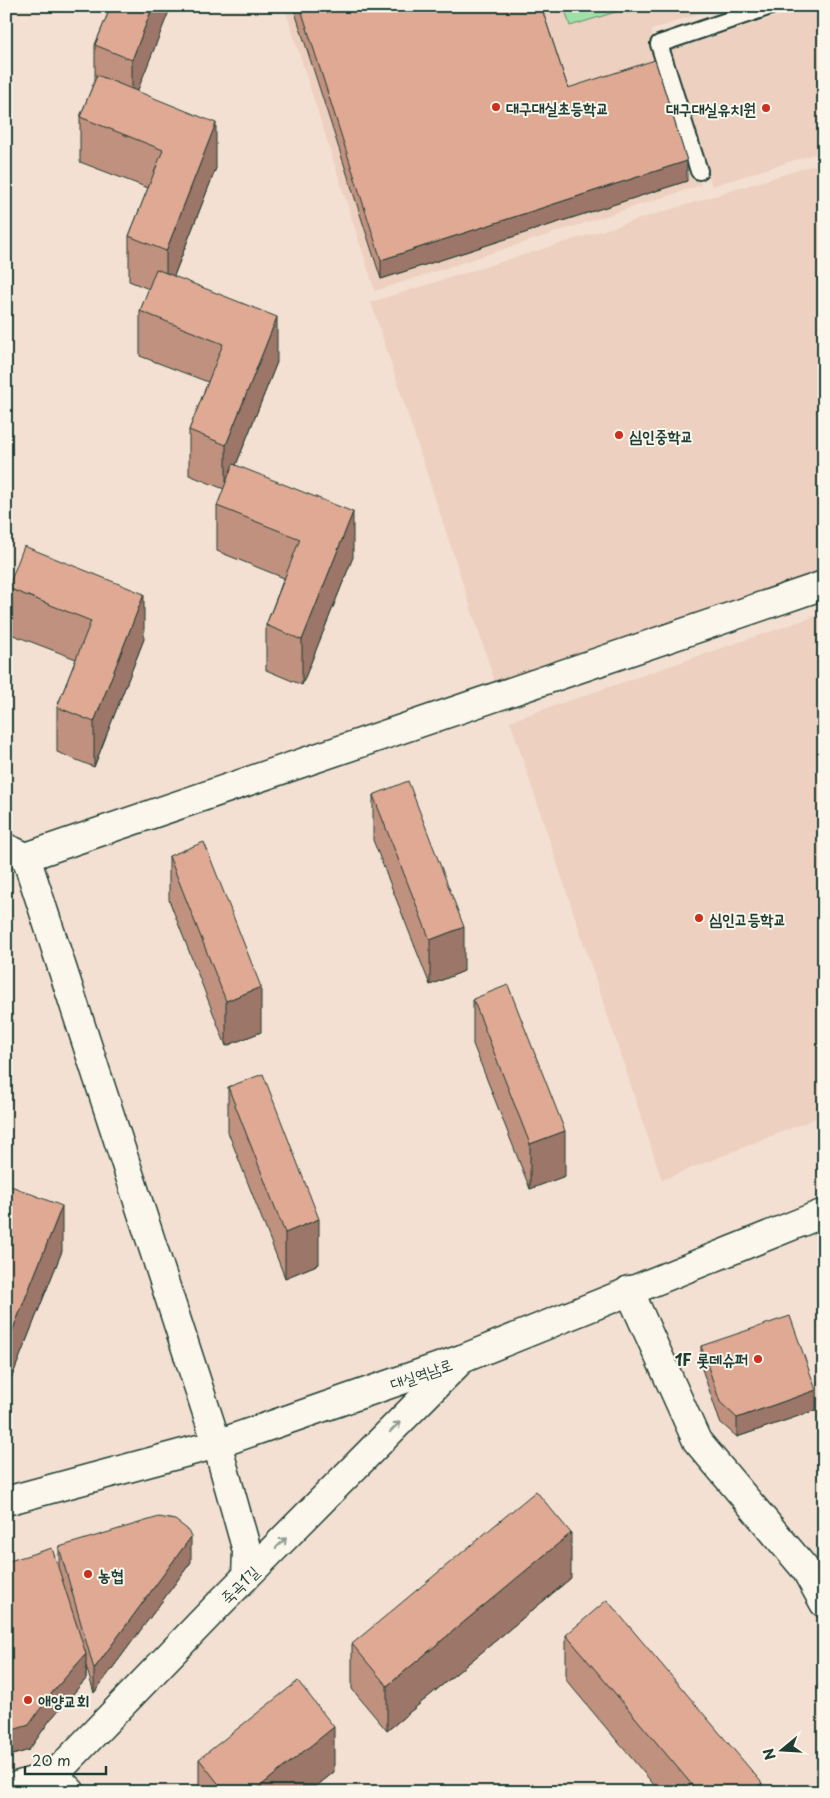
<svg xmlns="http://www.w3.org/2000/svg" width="830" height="1798" viewBox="0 0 830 1798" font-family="'Playpen Sans','Poor Story',sans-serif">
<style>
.built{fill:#edd0bf}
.green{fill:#9fe0a9;stroke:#5f8e6e}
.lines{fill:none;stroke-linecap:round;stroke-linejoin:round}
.lane-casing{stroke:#1f3d34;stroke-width:20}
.street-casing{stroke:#1f3d34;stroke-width:31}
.secondary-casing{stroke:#1f3d34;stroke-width:31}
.lane{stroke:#fbf7ec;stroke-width:16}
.street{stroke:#fbf7ec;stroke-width:28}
.secondary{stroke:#fbf7ec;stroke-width:28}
.wall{fill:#c0917f;stroke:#1f3d34}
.shaded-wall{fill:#9c7668;stroke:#1f3d34}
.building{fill:#dfa994;stroke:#1f3d34}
.oneway{stroke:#8d9a90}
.poi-dot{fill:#c8321e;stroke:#fbf7ec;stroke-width:2}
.labels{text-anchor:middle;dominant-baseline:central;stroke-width:4;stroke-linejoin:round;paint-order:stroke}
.poi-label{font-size:16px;font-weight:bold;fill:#1f3d34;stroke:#fbf7ec;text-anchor:start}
.street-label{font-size:16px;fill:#1f3d34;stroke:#fbf7ec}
</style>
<rect width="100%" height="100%" fill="#f3e0d2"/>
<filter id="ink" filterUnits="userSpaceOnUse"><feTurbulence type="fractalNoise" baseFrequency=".02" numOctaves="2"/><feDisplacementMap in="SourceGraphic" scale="10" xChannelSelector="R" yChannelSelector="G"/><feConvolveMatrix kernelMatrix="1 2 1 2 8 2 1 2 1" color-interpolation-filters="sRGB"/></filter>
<g filter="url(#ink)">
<g class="built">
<path d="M 284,6 L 722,6 L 651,30 L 701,185 L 375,291 Z"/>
<path d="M 808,6 L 812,6 L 824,42 L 824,151 L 712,186 L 668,52 Z"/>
<path d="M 824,162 L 824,569 L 495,682 L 371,302 Z"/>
<path d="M 824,613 L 824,1115 L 662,1180 L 510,721 Z"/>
</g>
<path class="green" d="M 564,6 L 635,6 L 570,26 Z"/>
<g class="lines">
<g class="lane-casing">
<path id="lane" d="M 699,171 L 659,44 L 771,6"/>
</g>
<g class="street-casing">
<g id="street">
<path d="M 6,848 L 26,857 L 824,585"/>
<path d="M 26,857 L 217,1444 L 247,1551 L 246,1577"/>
<path d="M 629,1290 L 697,1441 L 806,1570 L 824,1603"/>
<path d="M 54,1775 L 71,1792"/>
<path d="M 6,1789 L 54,1775 L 221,1602 L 462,1359"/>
</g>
</g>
<g class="secondary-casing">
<path id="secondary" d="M 6,1501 L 217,1444 L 462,1359 L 824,1213"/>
</g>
<use href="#lane" class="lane"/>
<use href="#street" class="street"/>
<use href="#secondary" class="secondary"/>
</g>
<g class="wall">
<path d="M 111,6 L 171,6 L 137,91 L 216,168 L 174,276 L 277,362 L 236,465 L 353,557 L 302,685 L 266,670 L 266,625 L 284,578 L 217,551 L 217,506 L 224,489 L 189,475 L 189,430 L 208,382 L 140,356 L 140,311 L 149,289 L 129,281 L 129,236 L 148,188 L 80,162 L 80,117 L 95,80 L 95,45 Z"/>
<path d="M 293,6 L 541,6 L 568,88 L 687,181 L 381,279 Z"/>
<path d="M 8,588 L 144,639 L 94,767 L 57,752 L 57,707 L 76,659 L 8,633 Z"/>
<path d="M 373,795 L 464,971 L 430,985 L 373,840 Z"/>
<path d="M 169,856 L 261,1032 L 226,1046 L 169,900 Z"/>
<path d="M 473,999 L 565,1176 L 530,1189 L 473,1044 Z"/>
<path d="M 228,1087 L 319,1264 L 285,1278 L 228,1132 Z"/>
<path d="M 6,1184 L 62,1251 L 11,1379 L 6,1377 Z"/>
<path d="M 701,1346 L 816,1410 L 737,1437 L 720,1422 L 701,1366 Z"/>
<path d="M 59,1547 L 191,1562 L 94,1693 L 86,1666 L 86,1679 L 50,1720 L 29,1750 L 6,1757 L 6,1562 L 59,1568 Z"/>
<path d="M 571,1578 L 387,1731 L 352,1689 L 352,1644 Z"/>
<path d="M 566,1635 L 762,1792 L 660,1792 L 566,1680 Z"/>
<path d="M 199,1759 L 334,1772 L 309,1792 L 199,1792 Z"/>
</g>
<g class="shaded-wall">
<path d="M 153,6 L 171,6 L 132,105 L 132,60 Z"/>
<path d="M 216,123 L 216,168 L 166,296 L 166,251 Z"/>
<path d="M 687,161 L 687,181 L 381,279 L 381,260 Z"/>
<path d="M 277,317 L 277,362 L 226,490 L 226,445 Z"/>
<path d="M 353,512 L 353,557 L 302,685 L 302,640 Z"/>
<path d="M 144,594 L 144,639 L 94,767 L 94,722 Z"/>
<path d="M 464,927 L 464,971 L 430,985 L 430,940 Z"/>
<path d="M 261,987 L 261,1032 L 226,1046 L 226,1001 Z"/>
<path d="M 565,1131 L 565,1176 L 530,1189 L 530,1144 Z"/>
<path d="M 62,1206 L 62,1251 L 11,1379 L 11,1334 Z"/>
<path d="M 319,1219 L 319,1264 L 285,1278 L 285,1233 Z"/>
<path d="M 816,1390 L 816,1410 L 737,1437 L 737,1418 Z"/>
<path d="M 571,1533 L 571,1578 L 387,1731 L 387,1686 Z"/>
<path d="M 191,1537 L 191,1562 L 94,1693 L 94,1669 Z"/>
<path d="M 86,1654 L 86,1679 L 50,1720 L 29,1750 L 6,1757 L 6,1732 L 50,1695 Z"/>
<path d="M 334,1727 L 334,1772 L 309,1792 L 253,1792 Z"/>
<path d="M 762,1783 L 762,1792 L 752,1792 Z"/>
</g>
<g class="building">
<path d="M 111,6 L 153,6 L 132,60 L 95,45 Z"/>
<path d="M 300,6 L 541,6 L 568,88 L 655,60 L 687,161 L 381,260 Z"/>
<path d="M 97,75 L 216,123 L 166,251 L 129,236 L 163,150 L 80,117 Z"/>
<path d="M 156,269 L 277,317 L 226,445 L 189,430 L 223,344 L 140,311 Z"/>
<path d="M 233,464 L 353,512 L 302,640 L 266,625 L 300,539 L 217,506 Z"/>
<path d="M 24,546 L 144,594 L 94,722 L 57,707 L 91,621 L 8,588 Z"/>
<path d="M 408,781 L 464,927 L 430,940 L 373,795 Z"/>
<path d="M 204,842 L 261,987 L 226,1001 L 169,856 Z"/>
<path d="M 508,985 L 565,1131 L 530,1144 L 473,999 Z"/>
<path d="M 263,1074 L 319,1219 L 285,1233 L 228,1087 Z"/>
<path d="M 6,1184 L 62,1206 L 11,1334 L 6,1332 L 6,1238 L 8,1233 L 6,1232 Z"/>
<path d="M 790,1316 L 816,1390 L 737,1418 L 720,1402 L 701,1346 Z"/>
<path d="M 536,1491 L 571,1533 L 387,1686 L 352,1644 Z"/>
<path d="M 159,1517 L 175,1520 L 187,1529 L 191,1537 L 94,1669 L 59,1547 Z"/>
<path d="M 52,1548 L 86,1654 L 50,1695 L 29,1725 L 6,1732 L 6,1562 Z"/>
<path d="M 607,1600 L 762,1783 L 752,1792 L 698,1792 L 566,1635 Z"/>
<path d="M 298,1681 L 334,1727 L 253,1792 L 225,1792 L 199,1759 Z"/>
</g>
<defs><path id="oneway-shaft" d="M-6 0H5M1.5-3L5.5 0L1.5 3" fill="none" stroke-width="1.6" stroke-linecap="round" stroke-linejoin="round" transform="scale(1.25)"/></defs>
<g class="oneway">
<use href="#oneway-shaft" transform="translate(395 1427) rotate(-45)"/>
<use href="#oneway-shaft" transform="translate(281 1543) rotate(-45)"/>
</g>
</g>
<g class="poi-dot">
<circle cx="496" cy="107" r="5"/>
<circle cx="766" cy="108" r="5"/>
<circle cx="619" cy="435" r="5"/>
<circle cx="699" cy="918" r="5"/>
<circle cx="758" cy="1359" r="5"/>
<circle cx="88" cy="1574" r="5"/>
<circle cx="28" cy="1700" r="5"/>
</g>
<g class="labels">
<g class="poi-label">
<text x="506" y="107">대구대실초등학교</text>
<text x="756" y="108" text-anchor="end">대구대실유치원</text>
<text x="629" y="435">심인중학교</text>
<text x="709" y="918">심인고등학교</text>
<text x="748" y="1359" text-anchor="end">1F 롯데슈퍼</text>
<text x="98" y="1574">농협</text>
<text x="38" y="1700">애양교회</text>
</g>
<g class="street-label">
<text transform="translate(421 1373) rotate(-19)">대실역남로</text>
<text transform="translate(239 1584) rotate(-44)">죽곡1길</text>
</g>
</g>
<rect width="830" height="1798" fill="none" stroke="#fbf7ec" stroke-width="25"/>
<rect x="12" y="12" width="805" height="1773" fill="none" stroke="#1f3d34" stroke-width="2" filter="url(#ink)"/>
<g transform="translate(782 1750) rotate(252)" stroke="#fbf7ec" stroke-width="4" paint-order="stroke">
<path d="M0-4L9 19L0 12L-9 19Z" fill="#1f3d34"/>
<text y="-8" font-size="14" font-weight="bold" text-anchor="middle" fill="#1f3d34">N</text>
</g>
<path d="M25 1766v8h81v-8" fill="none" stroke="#1f3d34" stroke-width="2.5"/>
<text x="32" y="1766" font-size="15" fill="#1f3d34" stroke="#fbf7ec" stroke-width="4" paint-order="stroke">20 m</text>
</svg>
